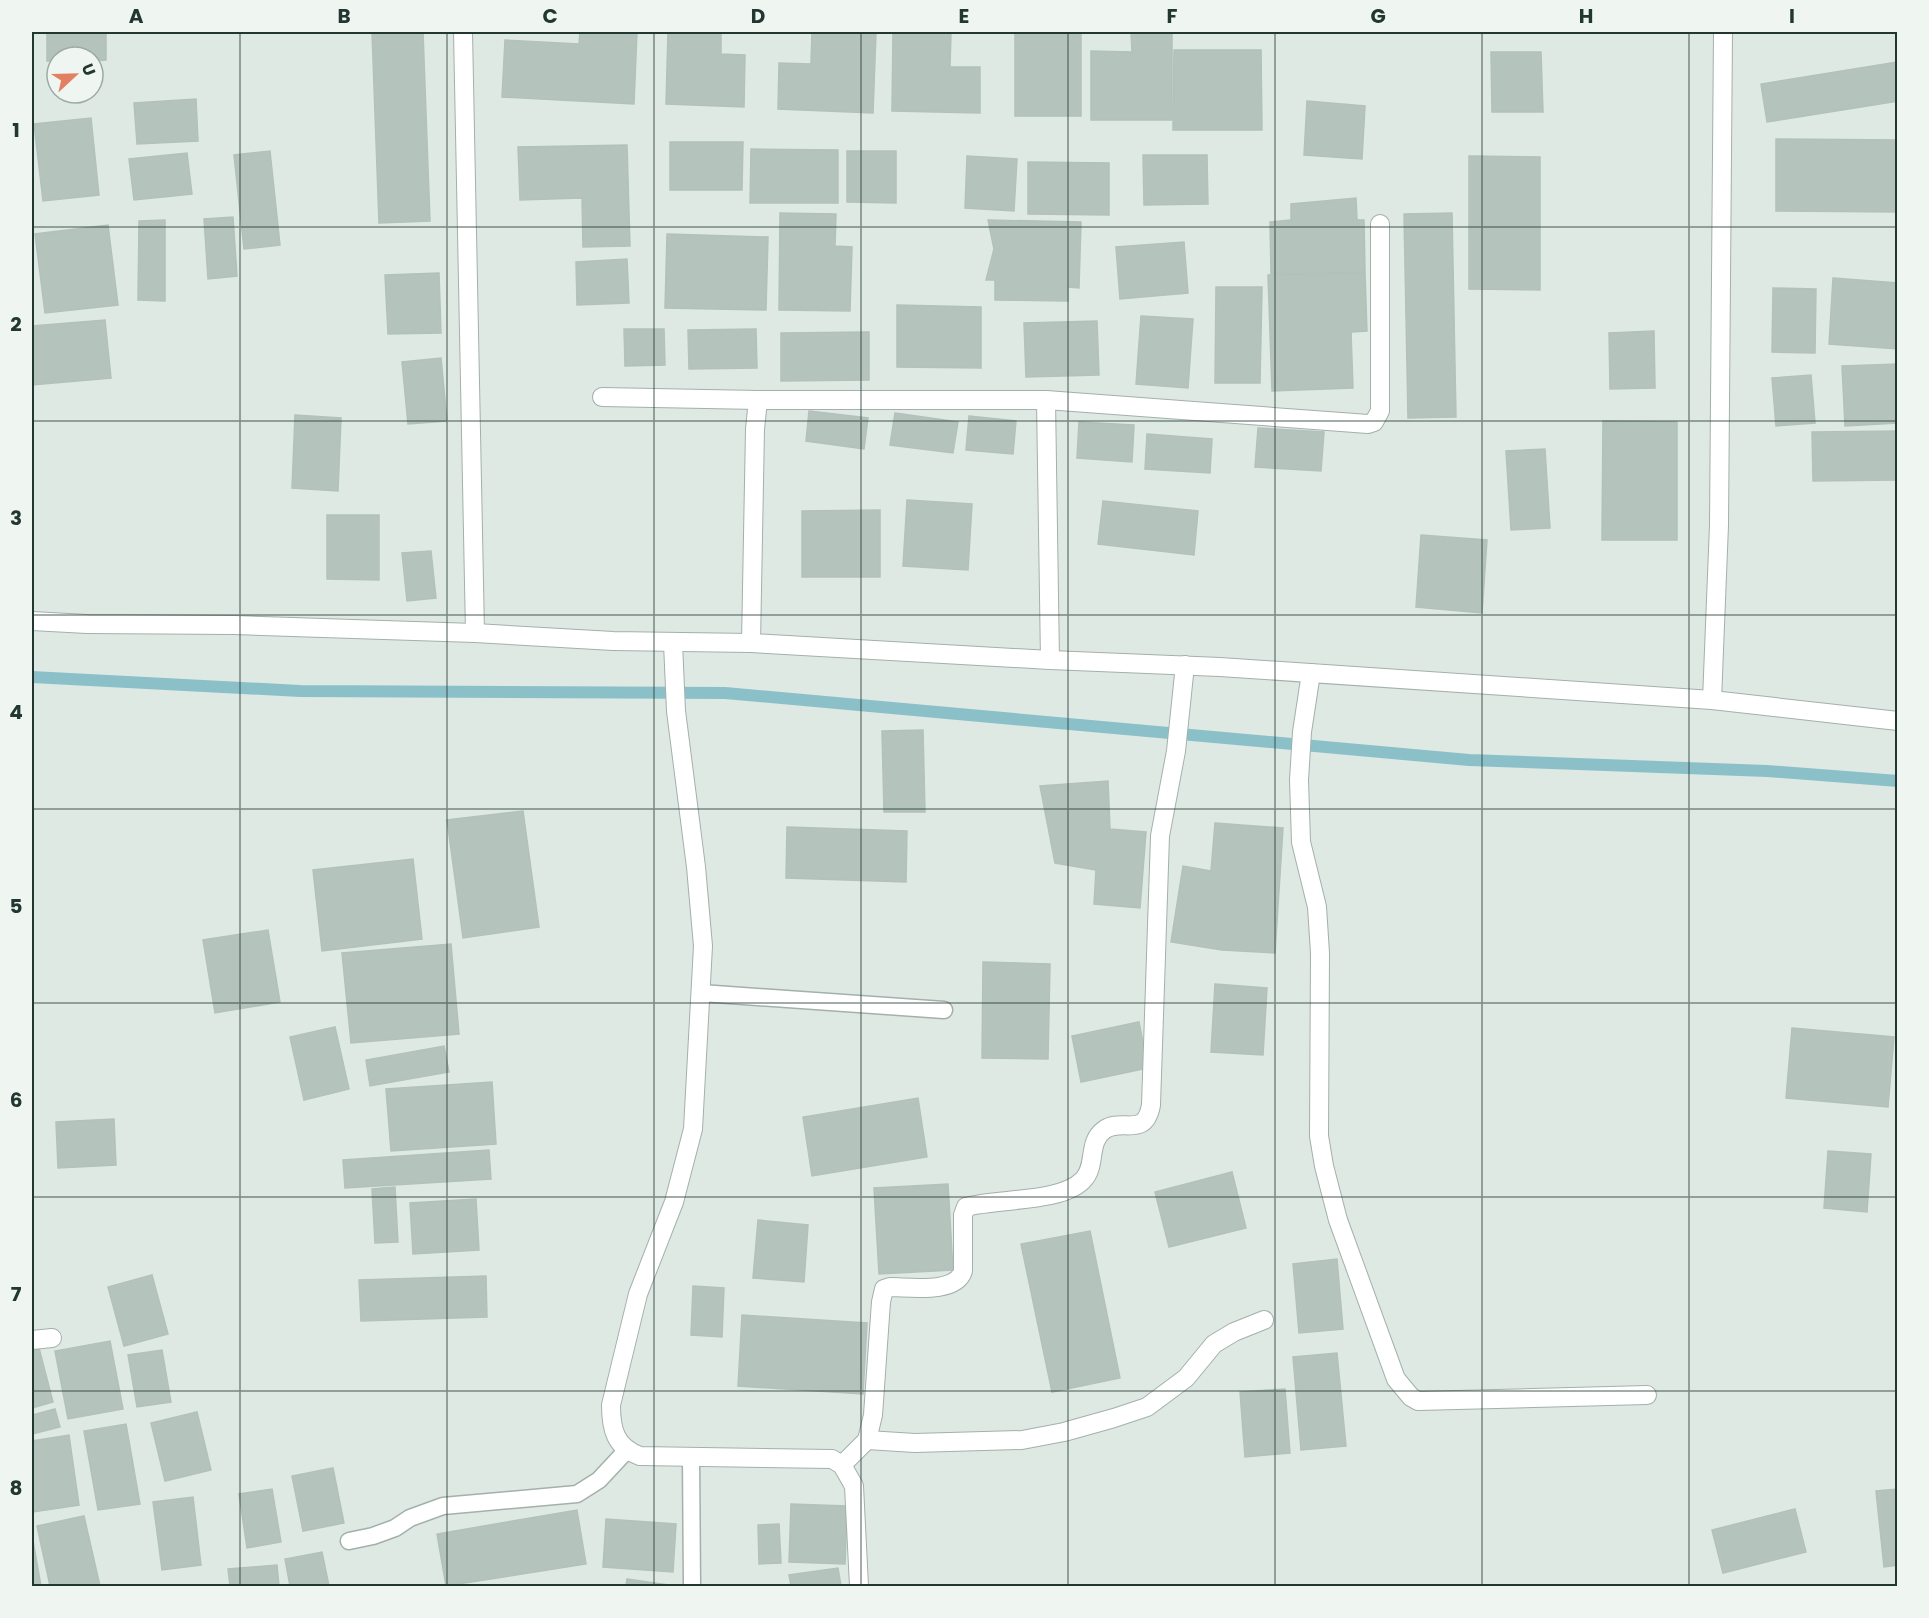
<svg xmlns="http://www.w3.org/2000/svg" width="1929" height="1618" viewBox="0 0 1929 1618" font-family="Poppins,sans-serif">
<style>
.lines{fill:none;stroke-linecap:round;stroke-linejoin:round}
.stream{stroke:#8cc0c9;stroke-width:12}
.building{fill:#b5c3bd;stroke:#b2c1bb;stroke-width:1.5}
.service-casing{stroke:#a3b0ab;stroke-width:19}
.minor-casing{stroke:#a3b0ab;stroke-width:20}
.tertiary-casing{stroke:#a3b0ab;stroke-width:20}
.service{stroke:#fff;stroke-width:16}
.minor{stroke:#fff;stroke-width:18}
.tertiary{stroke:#fff;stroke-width:18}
.grid{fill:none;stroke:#223731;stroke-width:1.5;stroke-opacity:0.55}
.neatline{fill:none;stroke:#223731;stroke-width:2}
.grid-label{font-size:20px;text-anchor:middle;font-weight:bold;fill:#223731}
</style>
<rect width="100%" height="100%" fill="#dfe9e4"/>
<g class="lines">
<path class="stream" d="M 32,677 L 300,691 L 725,693 L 1469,760 L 1767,771 L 1898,781"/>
</g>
<g class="building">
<path d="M 47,32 L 106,32 L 106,60 L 93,61 L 93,57 L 57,57 L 57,61 L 47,61 Z"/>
<path d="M 372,32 L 423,32 L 430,221 L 379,223 Z"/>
<path d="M 580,32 L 637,32 L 634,104 L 502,97 L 505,40 L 579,44 Z"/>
<path d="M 668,32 L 721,32 L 721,54 L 745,55 L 744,107 L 666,104 Z"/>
<path d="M 812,32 L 876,32 L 873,113 L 778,109 L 779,63 L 811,64 Z"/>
<path d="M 893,32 L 951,32 L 950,67 L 980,67 L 980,113 L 892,111 Z"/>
<rect x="1015" y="32" width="66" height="84"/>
<path d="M 1131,32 L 1172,33 L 1172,120 L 1091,120 L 1091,51 L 1132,52 Z"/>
<path d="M 1174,50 L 1261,50 L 1262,130 L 1173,130 Z"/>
<path d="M 1491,52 L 1541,52 L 1543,112 L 1492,112 Z"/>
<path d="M 1898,62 L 1898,101 L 1767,122 L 1761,84 Z"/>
<path d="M 196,99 L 198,141 L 137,144 L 134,103 Z"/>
<path d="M 1307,101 L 1365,106 L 1362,159 L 1304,155 Z"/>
<path d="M 91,118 L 99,195 L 43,201 L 34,124 Z"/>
<path d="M 1776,139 L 1898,140 L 1898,212 L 1776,211 Z"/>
<path d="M 670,142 L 743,142 L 742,190 L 670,190 Z"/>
<path d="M 627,145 L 630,246 L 583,247 L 582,198 L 520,200 L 518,147 Z"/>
<path d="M 751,149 L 838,150 L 838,203 L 750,203 Z"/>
<path d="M 270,151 L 280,245 L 244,249 L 234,155 Z"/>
<path d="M 847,151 L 896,151 L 896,203 L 847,202 Z"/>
<path d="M 187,153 L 192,194 L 134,200 L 129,159 Z"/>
<path d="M 1143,155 L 1207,155 L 1208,204 L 1144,205 Z"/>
<path d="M 967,156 L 1017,159 L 1014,211 L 965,208 Z"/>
<path d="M 1469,156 L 1540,157 L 1540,290 L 1469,289 Z"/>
<path d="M 1028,162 L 1109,163 L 1109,215 L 1028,214 Z"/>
<path d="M 1356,198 L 1357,220 L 1364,220 L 1365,272 L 1271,274 L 1270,222 L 1291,220 L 1291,204 Z"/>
<path d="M 780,213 L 836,214 L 835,246 L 852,247 L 850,311 L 779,310 Z"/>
<path d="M 1452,213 L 1456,417 L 1408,418 L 1404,214 Z"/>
<path d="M 233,217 L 237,276 L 208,279 L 204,219 Z"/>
<path d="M 165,220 L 165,301 L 138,300 L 139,221 Z"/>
<path d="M 988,220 L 1081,222 L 1079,288 L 1068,287 L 1068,301 L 995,300 L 995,280 L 986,280 L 994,249 Z"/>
<path d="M 108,225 L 118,305 L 45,313 L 35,234 Z"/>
<path d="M 667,234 L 768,237 L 766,310 L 665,308 Z"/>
<path d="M 1184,242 L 1188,293 L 1120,299 L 1116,247 Z"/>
<path d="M 627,259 L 629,303 L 577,305 L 576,262 Z"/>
<path d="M 439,273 L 441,333 L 388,334 L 385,275 Z"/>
<path d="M 1365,273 L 1367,331 L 1351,332 L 1353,388 L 1272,391 L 1268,275 Z"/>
<path d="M 1833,278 L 1898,283 L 1898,349 L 1829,344 Z"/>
<path d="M 1216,287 L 1262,287 L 1260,383 L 1215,383 Z"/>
<path d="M 1773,288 L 1816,289 L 1815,353 L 1772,352 Z"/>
<path d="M 897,305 L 981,307 L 981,368 L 897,367 Z"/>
<path d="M 1141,316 L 1193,319 L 1188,388 L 1136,384 Z"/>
<path d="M 105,320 L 111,378 L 32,385 L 32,326 Z"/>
<path d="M 1097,321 L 1099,375 L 1026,377 L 1024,323 Z"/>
<path d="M 624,329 L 664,329 L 665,365 L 625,366 Z"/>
<path d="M 756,329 L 757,368 L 689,369 L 688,330 Z"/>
<path d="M 1654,331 L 1655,388 L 1610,389 L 1609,333 Z"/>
<path d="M 869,332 L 869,380 L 781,381 L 781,333 Z"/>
<path d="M 441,358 L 447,421 L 408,424 L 402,362 Z"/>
<path d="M 1898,364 L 1898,423 L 1845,426 L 1842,366 Z"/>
<path d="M 1811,375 L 1815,423 L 1776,426 L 1772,378 Z"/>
<path d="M 809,411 L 868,418 L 864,449 L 806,441 Z"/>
<path d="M 895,413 L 958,422 L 953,453 L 890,445 Z"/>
<path d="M 295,415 L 341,418 L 338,491 L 292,488 Z"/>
<path d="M 969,416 L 1016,421 L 1013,454 L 966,450 Z"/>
<path d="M 1603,421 L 1677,422 L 1677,540 L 1602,540 Z"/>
<path d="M 1079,422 L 1134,425 L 1132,462 L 1077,458 Z"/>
<path d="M 1258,428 L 1324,432 L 1321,471 L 1255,467 Z"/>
<path d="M 1898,431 L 1898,480 L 1813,481 L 1812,432 Z"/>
<path d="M 1147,434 L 1212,439 L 1210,473 L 1145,469 Z"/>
<path d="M 1545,449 L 1550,528 L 1511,530 L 1506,451 Z"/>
<path d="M 907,500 L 972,504 L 968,570 L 903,566 Z"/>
<path d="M 1103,501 L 1198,511 L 1194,555 L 1098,544 Z"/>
<path d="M 880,510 L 880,577 L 802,577 L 802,511 Z"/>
<path d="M 327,515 L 379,515 L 379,580 L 327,579 Z"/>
<path d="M 1421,535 L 1487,540 L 1482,613 L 1416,607 Z"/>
<path d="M 431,551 L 436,598 L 407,601 L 402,553 Z"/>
<path d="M 923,730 L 925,812 L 884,812 L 882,731 Z"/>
<path d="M 1108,781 L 1110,829 L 1146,832 L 1140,908 L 1094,904 L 1096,870 L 1055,863 L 1040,786 Z"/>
<path d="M 523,811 L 539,927 L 463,938 L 447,820 Z"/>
<path d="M 1215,823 L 1283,828 L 1275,953 L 1222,950 L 1171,942 L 1183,866 L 1211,871 Z"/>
<path d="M 787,827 L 907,831 L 906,882 L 786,878 Z"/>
<path d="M 413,859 L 422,939 L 322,951 L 313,870 Z"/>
<path d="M 268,930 L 280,1002 L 215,1013 L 203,940 Z"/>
<path d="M 451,944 L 459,1034 L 351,1043 L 342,953 Z"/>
<path d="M 983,962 L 1050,964 L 1048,1059 L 982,1058 Z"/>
<path d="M 1215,984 L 1267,988 L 1263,1055 L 1211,1052 Z"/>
<path d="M 1139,1022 L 1148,1068 L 1081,1082 L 1072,1036 Z"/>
<path d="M 335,1027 L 349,1089 L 304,1100 L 290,1037 Z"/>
<path d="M 1792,1028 L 1894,1037 L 1888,1107 L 1786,1098 Z"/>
<path d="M 444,1046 L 449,1072 L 370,1086 L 366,1060 Z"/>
<path d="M 492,1082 L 496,1144 L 391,1151 L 386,1089 Z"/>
<path d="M 918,1098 L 927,1157 L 812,1176 L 803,1117 Z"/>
<path d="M 114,1119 L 116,1165 L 58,1168 L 56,1122 Z"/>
<path d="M 489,1150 L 491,1179 L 345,1188 L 343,1160 Z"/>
<path d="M 1828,1151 L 1871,1154 L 1867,1212 L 1824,1208 Z"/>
<path d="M 1232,1172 L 1246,1228 L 1169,1247 L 1155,1192 Z"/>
<path d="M 948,1184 L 953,1270 L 879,1274 L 874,1188 Z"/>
<path d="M 395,1187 L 398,1242 L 375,1243 L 372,1189 Z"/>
<path d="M 476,1199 L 479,1250 L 413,1254 L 410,1203 Z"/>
<path d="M 758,1220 L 808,1225 L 804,1282 L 753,1278 Z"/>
<path d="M 1090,1231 L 1120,1378 L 1052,1392 L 1021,1244 Z"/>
<path d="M 1337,1259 L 1343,1329 L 1299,1333 L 1293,1264 Z"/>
<path d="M 152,1275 L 168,1334 L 124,1346 L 108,1287 Z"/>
<path d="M 486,1276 L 487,1317 L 361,1321 L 359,1280 Z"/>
<path d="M 693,1286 L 724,1288 L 722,1337 L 691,1335 Z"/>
<path d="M 742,1315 L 867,1323 L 863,1394 L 738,1386 Z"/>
<path d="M 110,1341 L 123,1409 L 68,1419 L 55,1351 Z"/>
<path d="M 39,1348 L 53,1402 L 32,1408 L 32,1350 Z"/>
<path d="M 162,1350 L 171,1402 L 137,1407 L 128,1355 Z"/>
<path d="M 1337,1353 L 1346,1446 L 1301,1450 L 1293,1357 Z"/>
<path d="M 1285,1389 L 1290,1453 L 1245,1457 L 1240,1392 Z"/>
<path d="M 55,1409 L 60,1427 L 32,1434 L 32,1415 Z"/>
<path d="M 197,1412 L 211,1470 L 165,1481 L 151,1423 Z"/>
<path d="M 126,1424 L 140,1504 L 98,1510 L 84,1431 Z"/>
<path d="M 69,1435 L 79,1505 L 33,1512 L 32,1441 Z"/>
<path d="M 333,1468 L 344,1523 L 303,1531 L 292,1476 Z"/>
<path d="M 272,1489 L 281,1542 L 247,1548 L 239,1494 Z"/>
<path d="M 1898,1489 L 1898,1565 L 1884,1567 L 1876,1491 Z"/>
<path d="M 193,1497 L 201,1565 L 162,1570 L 153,1502 Z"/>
<path d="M 791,1504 L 847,1506 L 845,1564 L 789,1562 Z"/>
<path d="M 1795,1509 L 1806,1552 L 1723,1573 L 1712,1530 Z"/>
<path d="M 577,1510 L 586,1564 L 446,1586 L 437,1534 Z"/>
<path d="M 84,1516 L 100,1586 L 50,1586 L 37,1526 Z"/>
<path d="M 606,1519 L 676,1524 L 673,1572 L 603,1567 Z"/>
<path d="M 779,1524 L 781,1563 L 759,1564 L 758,1525 Z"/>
<path d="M 32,1535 L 41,1586 L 32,1586 Z"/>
<path d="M 322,1552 L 329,1586 L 290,1586 L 285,1559 Z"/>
<path d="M 277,1565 L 279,1586 L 230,1586 L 228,1569 Z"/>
<path d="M 838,1568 L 841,1586 L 791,1586 L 789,1575 Z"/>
<path d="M 627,1579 L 669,1585 L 668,1586 L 626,1586 Z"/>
</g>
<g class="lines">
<g class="service-casing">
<g id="service">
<path d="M 701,993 L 944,1010"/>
<path d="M 691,1457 L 692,1586"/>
<path d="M 349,1541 L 373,1536 L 395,1528 L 410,1518 L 443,1506 L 577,1494 L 599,1480 L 626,1451"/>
</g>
</g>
<g class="minor-casing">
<g id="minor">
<path d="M 463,32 L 475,633"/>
<path d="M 602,397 L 758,400 L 1046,400 L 1368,424 L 1374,422 L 1380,411 L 1380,224"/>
<path d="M 1046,400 L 1050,660"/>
<path d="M 673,643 L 676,711 L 696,867 L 703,946 L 693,1129 L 674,1202 L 638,1294 L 611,1405 C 611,1429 615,1447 640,1456 L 832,1459 L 842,1465 L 854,1486 L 859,1586"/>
<path d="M 751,643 L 755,429 L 758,400"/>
<path d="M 1311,673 L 1302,732 L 1299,780 L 1301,842 L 1317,907 L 1320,953 L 1319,1136 L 1324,1166 L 1338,1220 L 1396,1379 L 1411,1397 L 1418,1401 L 1647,1395"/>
<path d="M 1712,700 L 1719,525 L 1723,32"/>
<path d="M 32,1340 L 52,1338"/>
<path d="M 867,1440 L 915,1443 L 1022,1440 L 1064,1432 L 1114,1418 L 1147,1407 L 1186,1378 L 1214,1344 L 1234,1332 L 1264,1320"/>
<path d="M 842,1465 L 867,1440 L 873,1415 L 881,1302 L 884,1289 L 890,1287 C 910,1287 956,1294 963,1271 L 963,1215 L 966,1207 C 998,1198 1061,1203 1083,1180 C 1097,1166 1087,1142 1104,1130 C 1122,1117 1145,1139 1151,1105 L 1160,836 L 1176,751 L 1185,665"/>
</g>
</g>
<g class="tertiary-casing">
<path id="tertiary" d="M 32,621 L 87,624 L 234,625 L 475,633 L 613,641 L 751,643 L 1050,660 L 1220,667 L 1712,700 L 1898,721"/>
</g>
<use href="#service" class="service"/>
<use href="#minor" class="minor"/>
<use href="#tertiary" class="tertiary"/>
</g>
<path class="grid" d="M 240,32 L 240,1586M 447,32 L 447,1586M 654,32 L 654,1586M 861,32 L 861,1586M 1068,32 L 1068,1586M 1275,32 L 1275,1586M 1482,32 L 1482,1586M 1689,32 L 1689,1586M 32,227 L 1898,227M 32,421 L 1898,421M 32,615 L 1898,615M 32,809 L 1898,809M 32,1003 L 1898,1003M 32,1197 L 1898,1197M 32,1391 L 1898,1391"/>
<rect width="1929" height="1618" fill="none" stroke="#eff6f2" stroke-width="66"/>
<g transform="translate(75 75) rotate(68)"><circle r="28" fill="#eff6f2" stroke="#9daaa5" stroke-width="1.5"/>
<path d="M0-4.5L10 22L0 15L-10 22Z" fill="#e48062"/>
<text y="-9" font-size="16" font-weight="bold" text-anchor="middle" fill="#223731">U</text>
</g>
<rect x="33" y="33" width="1863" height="1552" class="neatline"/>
<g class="grid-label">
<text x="136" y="23">A</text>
<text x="344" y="23">B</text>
<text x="550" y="23">C</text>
<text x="758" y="23">D</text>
<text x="964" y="23">E</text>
<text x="1172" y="23">F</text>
<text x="1378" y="23">G</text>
<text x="1586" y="23">H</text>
<text x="1792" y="23">I</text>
<text x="16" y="137">1</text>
<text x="16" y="331">2</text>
<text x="16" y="525">3</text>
<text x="16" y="719">4</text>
<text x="16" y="913">5</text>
<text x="16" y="1107">6</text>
<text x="16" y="1301">7</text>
<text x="16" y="1495">8</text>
</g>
</svg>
